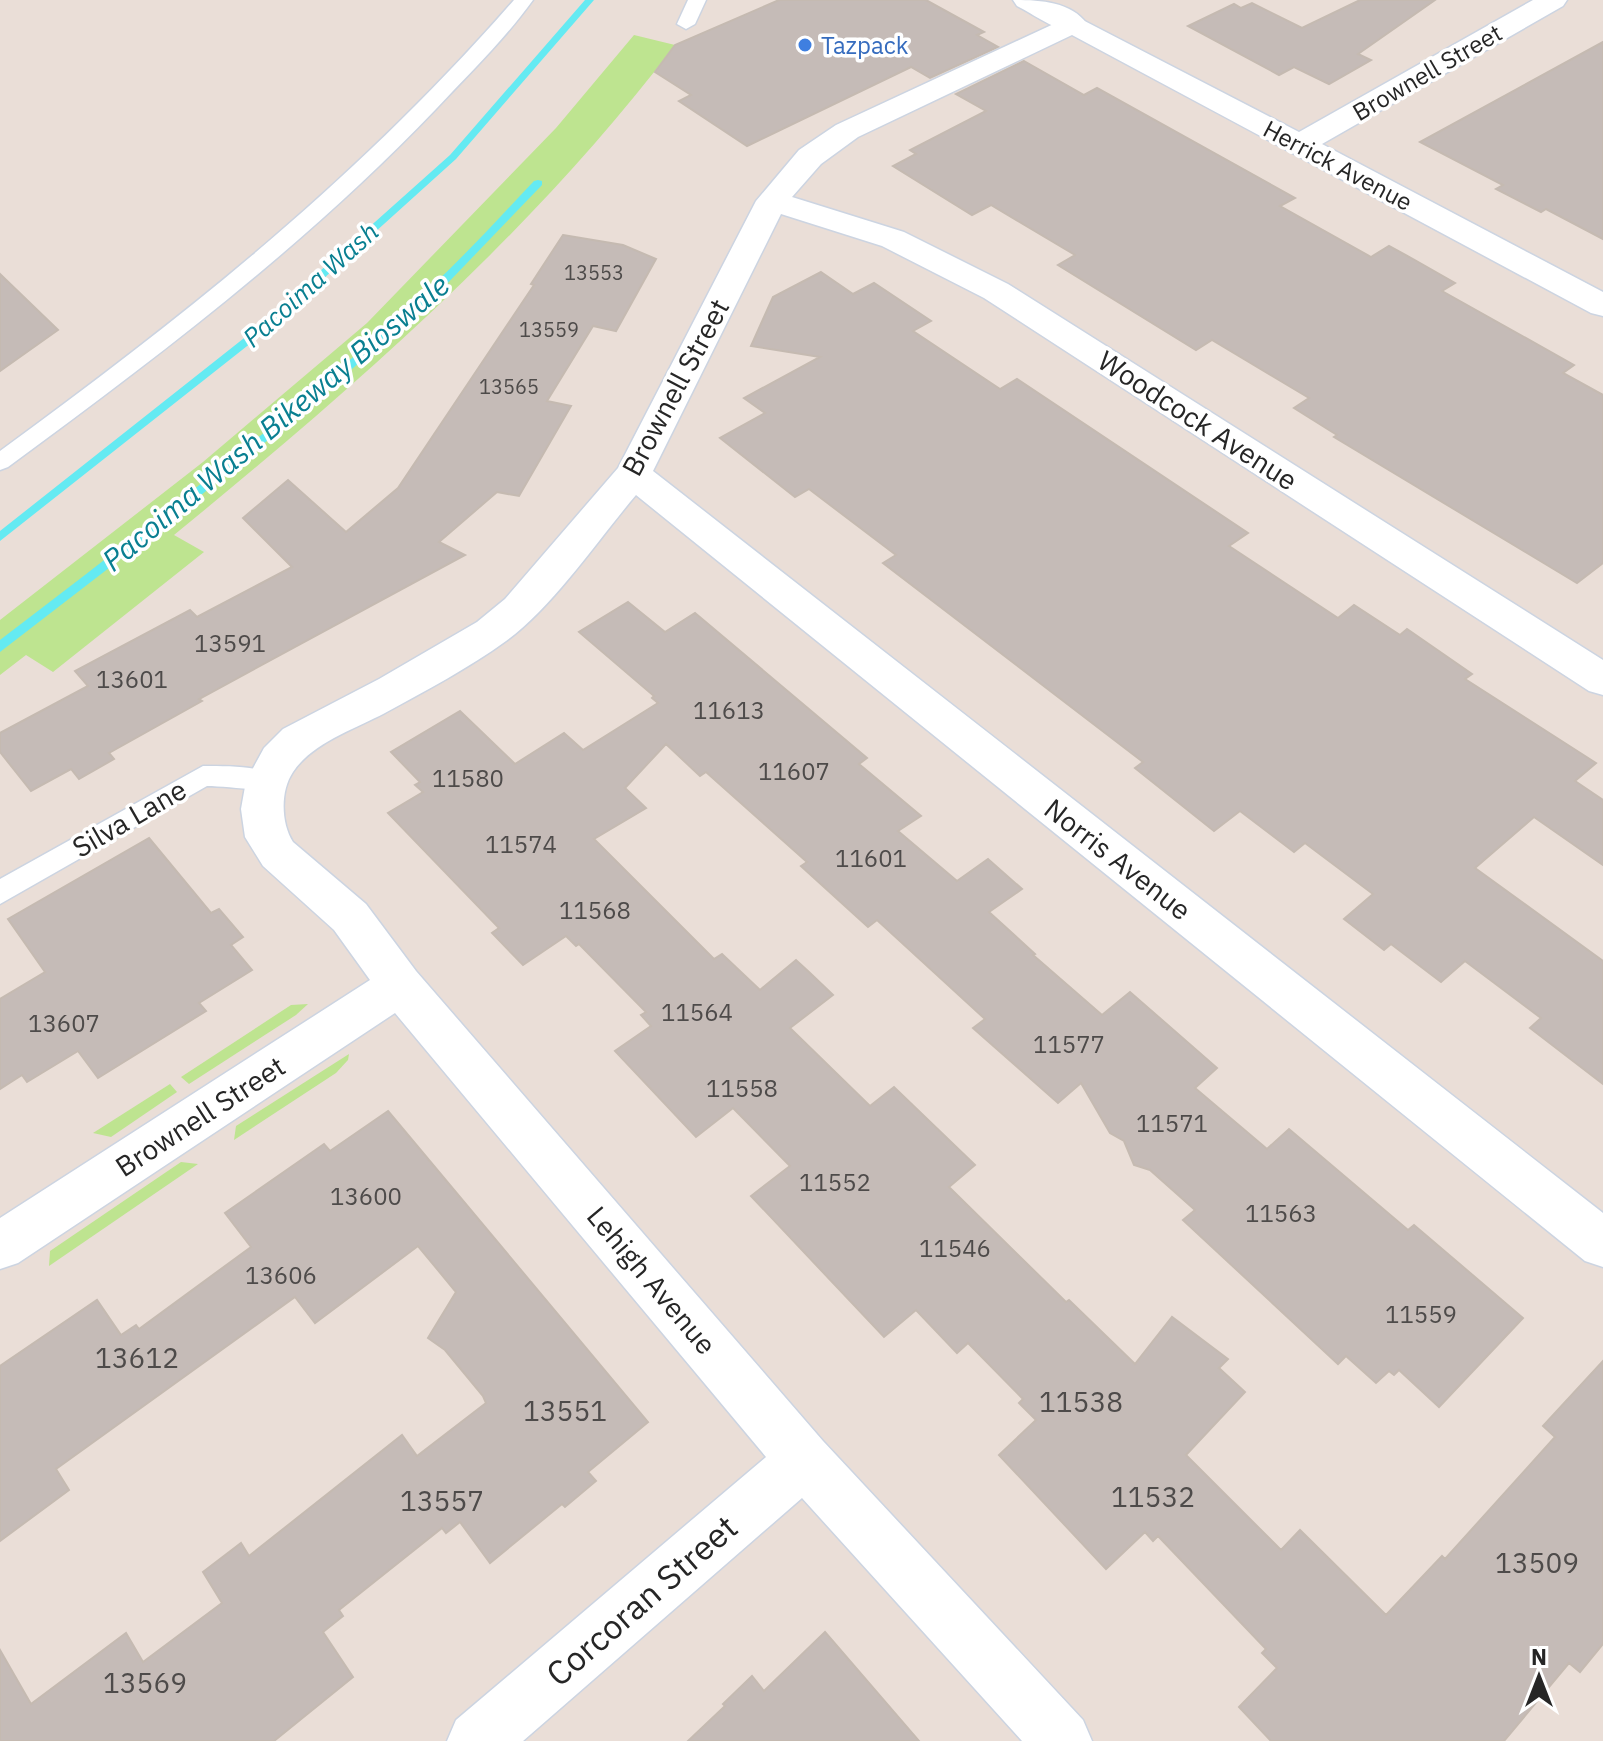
<svg xmlns="http://www.w3.org/2000/svg" width="1603" height="1741" viewBox="0 0 1603 1741" font-family="'IBM Plex Sans',sans-serif">
<style>
.green{fill:#bee490}
.lines{fill:none;stroke-linecap:round;stroke-linejoin:round}
.stream{fill:#64eaf2;fill-rule:evenodd}
.building{fill:#c5bbb7;stroke:#c5bab1;stroke-width:2}
.service-casing{stroke:#ccd4e1;stroke-width:3}
.minor-casing{stroke:#ccd4e1;stroke-width:3}
.tertiary-casing{stroke:#ccd4e1;stroke-width:3}
.service{fill:#fff;fill-rule:evenodd}
.minor{fill:#fff;fill-rule:evenodd}
.tertiary{fill:#fff;fill-rule:evenodd}
.shop-dot{fill:#3f7fe0;stroke:#fff;stroke-width:3}
.labels{text-anchor:middle;dominant-baseline:central;stroke-width:7;stroke-linejoin:round;paint-order:stroke}
.far-number-label{font-size:20px;fill:#4e4b4a}
.far-shop-label{font-size:24px;fill:#366cbe;stroke:#fff;text-anchor:start}
.far-street-label{font-size:24px;fill:#262626;stroke:#fff}
.number-label{font-size:24px;fill:#4e4b4a}
.far-water-label{font-size:26px;font-style:italic;fill:#097f91;stroke:#fff}
.street-label{font-size:28px;fill:#262626;stroke:#fff}
.near-number-label{font-size:28px;fill:#4e4b4a}
.water-label{font-size:30px;font-style:italic;fill:#097f91;stroke:#fff}
.near-street-label{font-size:34px;fill:#262626;stroke:#fff}
</style>
<rect width="100%" height="100%" fill="#eaded7"/>
<g class="green">
<path d="M 634,35 L 675,45 C 533,232 355,387 174,535 L 204,552 L 53,672 L 26,655 L 0,675 L 0,620 L 203,462 L 367,323 L 556,128 Z"/>
<path d="M 308,1004 L 296,1015 L 189,1084 L 181,1077 L 291,1005 Z"/>
<path d="M 349,1054 L 348,1060 L 336,1073 L 234,1140 L 236,1126 Z"/>
<path d="M 170,1084 L 177,1092 L 111,1137 L 93,1133 Z"/>
<path d="M 181,1162 L 198,1164 L 49,1266 L 50,1251 Z"/>
</g>
<g class="lines">
<g class="stream">
<path d="M 585,0 L 594,0 L 456,159 L 261,335 L 0,541 L 0,531 L 253,331 L 450,155 Z"/>
<path d="M 538,180 L 542,181 L 542,185 L 442,289 L 325,393 L 166,524 L 0,652 L 0,640 C 148,527 296,413 433,285 C 468,252 501,216 534,181 Z"/>
</g>
</g>
<g class="building">
<path d="M 779,0 L 926,0 L 984,32 L 977,35 L 998,47 L 930,78 L 911,67 L 747,146 L 679,101 L 691,95 L 655,72 L 675,45 Z"/>
<path d="M 1360,0 L 1435,0 L 1358,54 L 1371,60 L 1329,84 L 1294,67 L 1279,75 L 1188,26 L 1234,4 L 1241,8 L 1252,3 L 1302,28 Z"/>
<path d="M 1603,42 L 1603,239 L 1546,209 L 1541,212 L 1496,189 L 1503,185 L 1420,142 Z"/>
<path d="M 1024,61 L 1084,95 L 1097,88 L 1295,198 L 1280,206 L 1371,257 L 1389,246 L 1413,259 L 1455,283 L 1442,291 L 1574,365 L 1563,373 L 1603,395 L 1603,563 L 1577,583 L 1334,437 L 1337,435 L 1294,408 L 1309,398 L 1212,340 L 1196,350 L 1058,265 L 1075,255 L 991,205 L 972,215 L 893,166 L 916,154 L 910,150 L 986,111 L 956,94 Z"/>
<path d="M 563,235 L 623,245 L 656,259 L 616,331 L 593,326 L 547,401 L 571,406 L 519,496 L 497,492 L 439,542 L 465,555 L 199,699 L 202,701 L 109,753 L 114,759 L 79,779 L 71,769 L 31,791 L 0,752 L 0,733 L 88,686 L 75,671 L 190,610 L 197,617 L 292,567 L 243,518 L 288,480 L 346,532 L 398,488 L 534,285 L 531,284 Z"/>
<path d="M 821,272 L 853,294 L 874,283 L 931,321 L 913,331 L 1000,389 L 1017,379 L 1248,533 L 1229,546 L 1338,618 L 1354,605 L 1400,635 L 1407,629 L 1472,674 L 1465,679 L 1596,763 L 1575,781 L 1603,800 L 1603,865 L 1534,817 L 1475,868 L 1603,961 L 1603,1084 L 1530,1028 L 1541,1018 L 1465,961 L 1441,982 L 1391,944 L 1384,950 L 1344,919 L 1373,894 L 1305,843 L 1294,852 L 1240,811 L 1214,831 L 1135,768 L 1143,762 L 883,563 L 896,555 L 809,489 L 795,497 L 720,438 L 765,413 L 744,398 L 820,357 L 751,346 L 773,297 Z"/>
<path d="M 0,274 L 58,330 L 0,371 Z"/>
<path d="M 628,602 L 665,632 L 695,613 L 867,758 L 859,764 L 921,816 L 898,831 L 957,881 L 988,859 L 1022,889 L 989,912 L 1035,954 L 1033,955 L 1102,1015 L 1130,992 L 1217,1068 L 1195,1088 L 1267,1149 L 1289,1129 L 1408,1230 L 1414,1225 L 1523,1318 L 1439,1407 L 1399,1370 L 1394,1375 L 1389,1371 L 1376,1383 L 1346,1356 L 1338,1364 L 1183,1220 L 1195,1210 L 1150,1170 L 1134,1165 L 1124,1141 L 1110,1133 L 1081,1083 L 1058,1103 L 973,1028 L 985,1019 L 877,920 L 868,927 L 801,866 L 807,862 L 706,772 L 700,776 L 666,744 L 625,788 L 646,808 L 594,839 L 714,959 L 722,954 L 760,990 L 796,960 L 809,972 L 833,995 L 790,1028 L 870,1106 L 894,1087 L 975,1165 L 949,1187 L 1066,1302 L 1069,1300 L 1135,1364 L 1172,1317 L 1228,1359 L 1219,1368 L 1245,1392 L 1186,1455 L 1281,1550 L 1300,1530 L 1386,1615 L 1442,1556 L 1445,1559 L 1555,1437 L 1543,1426 L 1603,1361 L 1603,1644 L 1580,1672 L 1569,1663 L 1504,1741 L 1271,1741 L 1239,1707 L 1277,1668 L 1262,1653 L 1266,1649 L 1158,1536 L 1153,1541 L 1145,1532 L 1106,1569 L 999,1455 L 1036,1420 L 1019,1403 L 1023,1399 L 968,1343 L 957,1353 L 916,1310 L 884,1337 L 751,1196 L 790,1166 L 733,1108 L 696,1137 L 615,1051 L 651,1026 L 641,1015 L 646,1012 L 579,944 L 576,946 L 566,936 L 523,965 L 492,933 L 499,928 L 388,813 L 423,792 L 415,785 L 420,782 L 391,752 L 460,711 L 515,764 L 564,733 L 583,750 L 658,703 L 652,698 L 654,696 L 579,632 Z"/>
<path d="M 149,838 L 211,913 L 219,909 L 243,937 L 231,945 L 252,970 L 199,1003 L 206,1011 L 98,1078 L 78,1051 L 27,1082 L 22,1075 L 0,1089 L 0,999 L 45,972 L 8,919 Z"/>
<path d="M 388,1111 L 648,1422 L 588,1472 L 596,1481 L 565,1507 L 562,1504 L 490,1563 L 460,1522 L 446,1533 L 442,1528 L 339,1610 L 343,1616 L 323,1632 L 353,1677 L 274,1741 L 0,1741 L 0,1650 L 31,1704 L 126,1633 L 143,1662 L 222,1603 L 203,1572 L 241,1543 L 249,1556 L 402,1435 L 417,1456 L 486,1403 L 483,1396 L 445,1350 L 428,1338 L 456,1292 L 418,1246 L 315,1323 L 295,1297 L 56,1469 L 69,1490 L 0,1541 L 0,1366 L 97,1300 L 121,1335 L 136,1325 L 139,1329 L 251,1247 L 225,1213 L 324,1144 L 330,1151 Z"/>
<path d="M 825,1632 L 919,1741 L 688,1741 L 725,1706 L 723,1704 L 752,1676 L 764,1691 Z"/>
</g>
<g class="lines">
<g class="service-casing">
<g id="service">
<path d="M 514,0 L 533,0 C 505,39 469,74 436,109 C 307,244 158,357 8,467 L 0,470 L 0,451 C 189,313 360,177 514,0 Z"/>
<path d="M 688,0 L 706,0 L 695,24 L 686,29 L 677,24 Z"/>
<path d="M 203,766 C 228,766 252,766 277,774 L 280,781 L 277,788 C 264,792 225,786 207,786 L 0,904 L 0,879 Z"/>
</g>
</g>
<g class="minor-casing">
<path id="minor" d="M 1533,0 L 1567,0 L 1563,6 L 1322,144 L 1603,292 L 1603,316 L 1591,313 L 1072,35 L 858,137 L 821,164 L 792,197 L 904,232 L 1008,284 L 1603,660 L 1603,695 L 1589,691 L 984,298 L 882,246 L 781,214 L 653,471 L 1603,1213 L 1603,1267 L 1585,1261 L 636,495 C 597,541 553,607 506,641 C 469,668 425,691 385,713 C 355,729 312,743 293,772 C 280,791 281,823 293,842 L 366,904 L 416,971 L 823,1441 L 1083,1720 L 1092,1741 L 1022,1741 L 802,1498 L 523,1741 L 447,1741 L 456,1720 L 766,1457 L 395,1013 L 18,1263 L 0,1269 L 0,1218 L 370,980 L 334,930 L 263,866 L 245,837 L 241,809 L 246,781 L 264,748 L 283,729 L 379,679 L 477,622 L 505,599 L 618,468 L 756,201 L 799,150 L 836,125 L 1073,15 L 1299,132 Z"/>
</g>
<g class="tertiary-casing">
<path id="tertiary" d="M 1013,0 C 1038,0 1071,1 1087,24 L 1083,30 C 1061,36 1037,16 1017,6 Z"/>
</g>
<use href="#service" class="service"/>
<use href="#minor" class="minor"/>
<use href="#tertiary" class="tertiary"/>
</g>
<circle class="shop-dot" cx="805" cy="45" r="8"/>
<g class="labels">
<g class="far-number-label">
<text x="594" y="272">13553</text>
<text x="549" y="329">13559</text>
<text x="509" y="386">13565</text>
</g>
<g class="far-shop-label">
<text x="821" y="45">Tazpack</text>
</g>
<g class="far-street-label">
<text transform="translate(1427 72) rotate(-30)">Brownell Street</text>
<text transform="translate(1338 165) rotate(28)">Herrick Avenue</text>
</g>
<g class="number-label">
<text x="230" y="643">13591</text>
<text x="132" y="679">13601</text>
<text x="729" y="710">11613</text>
<text x="794" y="771">11607</text>
<text x="468" y="778">11580</text>
<text x="521" y="844">11574</text>
<text x="871" y="858">11601</text>
<text x="595" y="910">11568</text>
<text x="697" y="1012">11564</text>
<text x="64" y="1023">13607</text>
<text x="1069" y="1044">11577</text>
<text x="742" y="1088">11558</text>
<text x="1172" y="1123">11571</text>
<text x="835" y="1182">11552</text>
<text x="366" y="1196">13600</text>
<text x="1281" y="1213">11563</text>
<text x="955" y="1248">11546</text>
<text x="281" y="1275">13606</text>
<text x="1421" y="1314">11559</text>
</g>
<g class="far-water-label">
<text transform="translate(310 284) rotate(-42)">Pacoima Wash</text>
</g>
<g class="street-label">
<text transform="translate(675 387) rotate(-62)">Brownell Street</text>
<text transform="translate(1198 420) rotate(33)">Woodcock Avenue</text>
<text transform="translate(129 818) rotate(-30)">Silva Lane</text>
<text transform="translate(1118 859) rotate(38)">Norris Avenue</text>
<text transform="translate(200 1116) rotate(-33)">Brownell Street</text>
<text transform="translate(652 1280) rotate(50)">Lehigh Avenue</text>
</g>
<g class="near-number-label">
<text x="137" y="1357">13612</text>
<text x="1081" y="1401">11538</text>
<text x="565" y="1410">13551</text>
<text x="1153" y="1496">11532</text>
<text x="442" y="1500">13557</text>
<text x="1537" y="1562">13509</text>
<text x="145" y="1682">13569</text>
</g>
<g class="water-label">
<text transform="translate(275 422) rotate(-40)">Pacoima Wash Bikeway Bioswale</text>
</g>
<g class="near-street-label">
<text transform="translate(641 1600) rotate(-41)">Corcoran Street</text>
</g>
</g>
<g transform="translate(1539 1677)" stroke="#ffffff" stroke-width="6" paint-order="stroke">
<path d="M0-6L14 30L0 20L-14 30Z" fill="#262626"/>
<text y="-12" font-size="22" font-weight="bold" text-anchor="middle" fill="#262626">N</text>
</g>
</svg>
